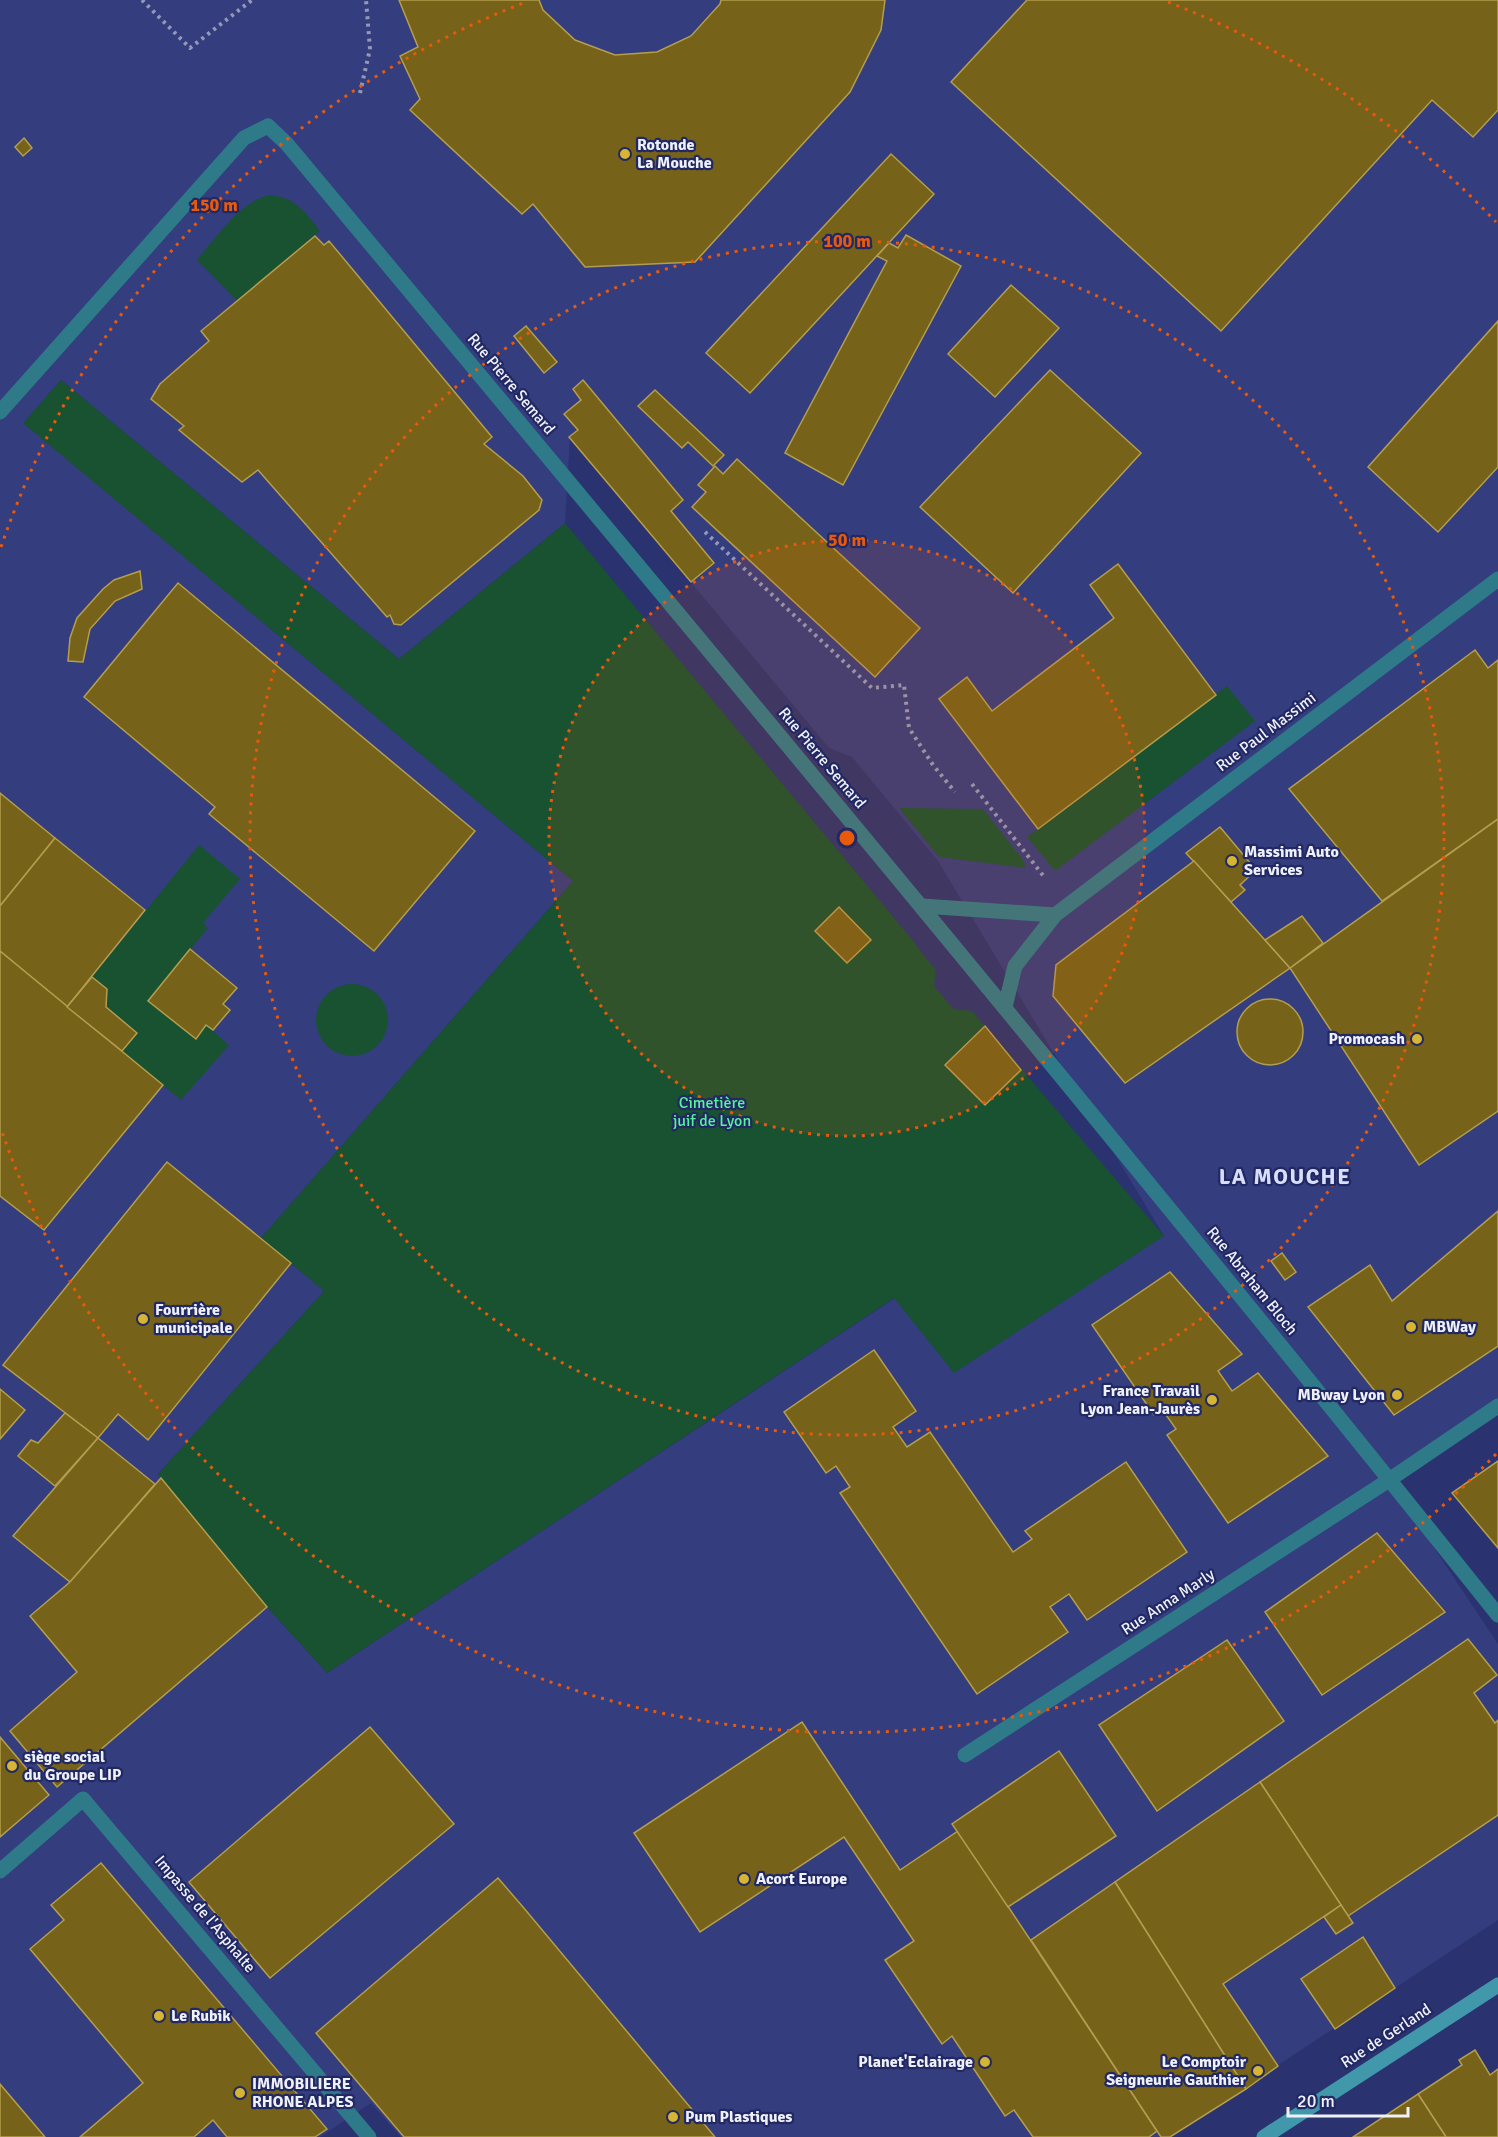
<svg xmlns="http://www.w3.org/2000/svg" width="1498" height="2137" viewBox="0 0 1498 2137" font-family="Signika,sans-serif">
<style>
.built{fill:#343d7e;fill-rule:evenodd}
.green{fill:#185230}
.building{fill:#766219;stroke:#b49e4e;stroke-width:1.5}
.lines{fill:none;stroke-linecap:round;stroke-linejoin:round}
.path{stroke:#9499b9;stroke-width:4;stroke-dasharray:3 4.5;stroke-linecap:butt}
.street{stroke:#2e7a89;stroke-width:15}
.secondary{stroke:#4198ab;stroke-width:15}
.ring{fill:none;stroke:#e8590c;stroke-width:3;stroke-dasharray:3 6}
.poi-dot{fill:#d6b534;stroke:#212863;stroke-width:2}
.labels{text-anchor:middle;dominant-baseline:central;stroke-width:4.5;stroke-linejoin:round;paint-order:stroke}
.poi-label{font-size:16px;font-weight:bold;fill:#eff1f9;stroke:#212863;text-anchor:start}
.street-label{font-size:16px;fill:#eff1f9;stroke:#212863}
.park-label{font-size:16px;fill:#58f397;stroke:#212863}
.district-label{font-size:22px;font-weight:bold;letter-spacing:1.5px;fill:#d7dffc;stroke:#212863}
.centre{fill:#e8590c;stroke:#212863;stroke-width:3}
.ring-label{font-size:18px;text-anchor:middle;font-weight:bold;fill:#e8590c;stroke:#212863;stroke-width:4.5;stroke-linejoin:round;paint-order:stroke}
</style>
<rect width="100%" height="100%" fill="#2a336f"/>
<path class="built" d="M 0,0 L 1498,0 L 1498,1406 L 1389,1480 L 1498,1644 L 1498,1920 L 1169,2137 L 401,2137 L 371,2103 L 320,2137 L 0,2137 ZM 61,380 L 399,659 L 565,523 L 570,437 L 829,748 L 852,757 L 938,861 L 1164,1236 L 895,1298 L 327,1673 L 267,1607 L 158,1474 L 324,1291 L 261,1238 L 573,881 L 24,423 Z"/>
<g class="green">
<path d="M 270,195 C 295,197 306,213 320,231 L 237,301 L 197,260 C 216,238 241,200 270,195 Z"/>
<path d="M 61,380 L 399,659 L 565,523 L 915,943 L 920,951 L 936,970 L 934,986 L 953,1009 L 972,1011 L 1164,1236 L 954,1373 L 894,1298 L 327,1673 L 267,1607 L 158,1474 L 324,1291 L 261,1238 L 573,881 L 23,423 Z"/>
<path d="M 1227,686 L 1255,721 L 1055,871 L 1027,837 Z"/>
<path d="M 899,808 L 983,809 L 1023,860 L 1026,868 L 939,857 Z"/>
<path d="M 199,845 L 240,879 L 203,923 L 208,928 L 148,1001 L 196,1038 L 206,1025 L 229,1045 L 181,1100 L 122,1051 L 137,1033 L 106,1007 L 107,989 L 92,977 Z"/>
<circle cx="352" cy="1020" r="36"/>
</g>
<g class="building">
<path d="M 399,0 L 539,0 L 543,10 L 575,40 L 615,55 L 657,52 L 691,36 L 720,4 L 721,0 L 885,0 L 881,30 L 850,92 L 695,262 L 585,267 L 533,204 L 522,214 L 410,110 L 420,99 L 400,56 L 418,47 Z"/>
<path d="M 1027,0 L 1498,0 L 1498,110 L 1473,137 L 1432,100 L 1221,331 L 951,82 Z"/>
<path d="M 24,138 L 32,148 L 23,156 L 15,147 Z"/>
<path d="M 891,154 L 934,194 L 750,393 L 706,353 Z"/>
<path d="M 906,235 L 961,266 L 843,485 L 785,453 L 887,261 L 877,256 L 889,243 L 898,248 Z"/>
<path d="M 315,236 L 324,245 L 329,241 L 492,437 L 484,444 L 523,476 L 542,500 L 539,510 L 401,625 L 394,624 L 390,615 L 387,617 L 258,470 L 242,482 L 179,430 L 184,426 L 151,399 L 160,384 L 209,341 L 201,331 Z"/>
<path d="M 1011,285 L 1059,328 L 995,397 L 948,354 Z"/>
<path d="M 1498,321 L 1498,467 L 1438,532 L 1368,467 Z"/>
<path d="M 526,326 L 557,362 L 544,373 L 514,336 Z"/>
<path d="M 1050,370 L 1141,453 L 1013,593 L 920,507 Z"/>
<path d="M 583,380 L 683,500 L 671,511 L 714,563 L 691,582 L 569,437 L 578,430 L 564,414 L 581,400 L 573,389 Z"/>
<path d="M 655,390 L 724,455 L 713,466 L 688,442 L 682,448 L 638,406 Z"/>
<path d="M 737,459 L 920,628 L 875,677 L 692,507 L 706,492 L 698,485 L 715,466 L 723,474 Z"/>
<path d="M 1118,564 L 1216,695 L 1038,829 L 939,699 L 967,677 L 992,711 L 1114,618 L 1090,585 Z"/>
<path d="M 140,571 L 142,589 L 115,601 L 90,629 L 83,662 L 68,661 L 70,638 L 77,618 L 103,589 L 114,580 Z"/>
<path d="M 178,583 L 475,831 L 374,951 L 209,814 L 215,807 L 84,697 Z"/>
<path d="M 1475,650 L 1488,668 L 1498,660 L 1498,819 L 1382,901 L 1289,789 Z"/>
<path d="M 0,793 L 55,838 L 0,906 Z"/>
<path d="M 1498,819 L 1498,1111 L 1419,1165 L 1290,968 Z"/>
<path d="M 1220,827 L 1256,870 L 1240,885 L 1245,890 L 1231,902 L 1186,853 Z"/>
<path d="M 55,838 L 145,910 L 67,1007 L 0,951 L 0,906 Z"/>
<path d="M 1194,861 L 1290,968 L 1125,1083 L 1053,996 L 1056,965 Z"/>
<path d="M 839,907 L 871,940 L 847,963 L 815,931 Z"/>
<path d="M 1302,916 L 1323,943 L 1290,968 L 1265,940 Z"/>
<path d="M 190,949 L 237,988 L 223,1004 L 230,1010 L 213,1030 L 206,1025 L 196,1039 L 148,1001 Z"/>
<path d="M 0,951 L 163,1085 L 44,1230 L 0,1196 Z"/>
<path d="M 92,977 L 107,989 L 106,1007 L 137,1033 L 122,1051 L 67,1007 Z"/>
<circle cx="1270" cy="1032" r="33"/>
<path d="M 985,1026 L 1021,1070 L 985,1105 L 945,1065 Z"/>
<path d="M 167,1162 L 291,1263 L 148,1440 L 118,1414 L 98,1438 L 3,1365 Z"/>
<path d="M 1498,1211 L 1498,1346 L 1394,1415 L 1308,1307 L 1370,1265 L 1392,1301 Z"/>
<path d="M 1282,1253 L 1296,1272 L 1285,1280 L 1271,1261 Z"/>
<path d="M 1170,1272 L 1242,1354 L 1218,1371 L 1232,1391 L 1258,1373 L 1328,1456 L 1228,1523 L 1167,1435 L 1176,1429 L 1162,1409 L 1154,1415 L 1092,1325 Z"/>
<path d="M 874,1350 L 916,1411 L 893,1427 L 907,1447 L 930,1432 L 1013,1552 L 1032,1539 L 1025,1531 L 1126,1462 L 1187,1552 L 1087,1620 L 1069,1594 L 1050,1607 L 1068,1632 L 977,1694 L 840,1493 L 850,1487 L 836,1466 L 826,1473 L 784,1412 Z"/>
<path d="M 0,1389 L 25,1410 L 0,1439 Z"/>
<path d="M 65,1413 L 98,1438 L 55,1486 L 18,1456 L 31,1440 L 38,1443 Z"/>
<path d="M 98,1438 L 155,1484 L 70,1582 L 13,1536 Z"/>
<path d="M 1498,1461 L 1498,1548 L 1452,1493 Z"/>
<path d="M 161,1478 L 267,1607 L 57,1787 L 10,1731 L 77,1672 L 30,1616 L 70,1582 Z"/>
<path d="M 1377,1533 L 1445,1612 L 1322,1695 L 1265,1612 Z"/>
<path d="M 1468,1639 L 1497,1675 L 1474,1693 L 1495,1723 L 1498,1720 L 1498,1815 L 1348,1916 L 1260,1782 Z"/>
<path d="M 1227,1640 L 1284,1721 L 1157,1811 L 1099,1725 Z"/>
<path d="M 802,1722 L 900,1870 L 958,1831 L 1157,2131 L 1149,2137 L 1033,2137 L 1014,2110 L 1005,2116 L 952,2036 L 942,2044 L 885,1960 L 914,1941 L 844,1837 L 700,1932 L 634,1833 Z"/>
<path d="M 370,1727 L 454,1824 L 270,1978 L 189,1882 Z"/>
<path d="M 0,1737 L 49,1795 L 0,1837 Z"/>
<path d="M 1059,1751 L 1116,1836 L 1008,1907 L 952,1824 Z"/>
<path d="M 1260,1782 L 1341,1905 L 1223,1984 L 1278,2066 L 1246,2089 L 1115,1882 Z"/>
<path d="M 101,1863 L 327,2129 L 315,2137 L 227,2137 L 213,2120 L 194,2137 L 80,2137 L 143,2083 L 30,1949 L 64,1920 L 51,1905 Z"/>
<path d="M 498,1878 L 523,1907 L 715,2137 L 404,2137 L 316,2033 Z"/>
<path d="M 1115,1882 L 1246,2089 L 1170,2137 L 1161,2137 L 1031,1940 Z"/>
<path d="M 1341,1905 L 1353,1923 L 1336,1934 L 1324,1917 Z"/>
<path d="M 1363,1937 L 1395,1988 L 1335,2029 L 1301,1979 Z"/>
<path d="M 1475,2050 L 1490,2075 L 1498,2069 L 1498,2137 L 1446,2137 L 1418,2094 L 1462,2065 L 1459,2060 Z"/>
<path d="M 0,2084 L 45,2137 L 0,2137 Z"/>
<path d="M 1418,2094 L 1446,2137 L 1353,2137 Z"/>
</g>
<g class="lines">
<g class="path">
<path d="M 142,0 L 190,48 L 252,0"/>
<path d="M 360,93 L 370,49 L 366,0"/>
<path d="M 705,532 L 872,688 L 904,685 L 909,728 L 933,765 L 955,792"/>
<path d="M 972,784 L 1045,878"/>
</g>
<g class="street">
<path d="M 0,412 L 244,138 L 268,126 L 287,144 C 694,632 1101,1119 1498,1615"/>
<path d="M 922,906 L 1055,915"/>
<path d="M 1005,1007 L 1015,966 L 1055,915 L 1498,579"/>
<path d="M 965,1755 L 1389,1480 L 1498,1406"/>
<path d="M 0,1871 L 83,1799 L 369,2137"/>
</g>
<path class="secondary" d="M 1264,2137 L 1498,1985"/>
</g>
<circle cx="847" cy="838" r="298" fill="#e8590c" fill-opacity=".12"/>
<g class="ring">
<circle cx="847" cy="838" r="298"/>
<circle cx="847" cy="838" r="597"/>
<path d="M1496 1454A895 895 0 0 1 1 1129M1 547A895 895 0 0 1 526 2M1168 2A895 895 0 0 1 1496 222"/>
</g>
<g class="poi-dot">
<circle cx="625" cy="154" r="6"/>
<circle cx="1232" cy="861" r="6"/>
<circle cx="1417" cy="1039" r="6"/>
<circle cx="143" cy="1319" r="6"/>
<circle cx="1411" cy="1327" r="6"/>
<circle cx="1397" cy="1395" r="6"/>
<circle cx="1212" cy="1400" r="6"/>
<circle cx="12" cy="1766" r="6"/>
<circle cx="744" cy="1879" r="6"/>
<circle cx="159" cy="2016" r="6"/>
<circle cx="985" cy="2062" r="6"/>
<circle cx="1258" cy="2071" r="6"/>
<circle cx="240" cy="2093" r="6"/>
<circle cx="673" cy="2117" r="6"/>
</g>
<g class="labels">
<g class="poi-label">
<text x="637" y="145">Rotonde<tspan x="637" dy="18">La Mouche</tspan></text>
<text x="1244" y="852">Massimi Auto<tspan x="1244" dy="18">Services</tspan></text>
<text x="1405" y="1039" text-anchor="end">Promocash</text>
<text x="155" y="1310">Fourrière<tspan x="155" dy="18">municipale</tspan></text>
<text x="1423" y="1327">MBWay</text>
<text x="1200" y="1391" text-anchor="end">France Travail<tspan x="1200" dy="18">Lyon Jean-Jaurès</tspan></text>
<text x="1385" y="1395" text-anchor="end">MBway Lyon</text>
<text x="24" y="1757">siège social<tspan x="24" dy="18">du Groupe LIP</tspan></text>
<text x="756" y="1879">Acort Europe</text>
<text x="171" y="2016">Le Rubik</text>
<text x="973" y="2062" text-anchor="end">Planet'Eclairage</text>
<text x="1246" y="2062" text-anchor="end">Le Comptoir<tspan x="1246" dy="18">Seigneurie Gauthier</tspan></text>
<text x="252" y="2084">IMMOBILIERE<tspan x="252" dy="18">RHONE ALPES</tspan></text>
<text x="685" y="2117">Pum Plastiques</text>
</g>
<g class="street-label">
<text transform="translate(511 384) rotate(50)">Rue Pierre Semard</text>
<text transform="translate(1266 732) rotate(-37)">Rue Paul Massimi</text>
<text transform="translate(822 758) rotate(50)">Rue Pierre Semard</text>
<text transform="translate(1252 1281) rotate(51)">Rue Abraham Bloch</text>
<text transform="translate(1168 1602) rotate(-33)">Rue Anna Marly</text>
<text transform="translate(205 1914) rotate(50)">Impasse de l'Asphalte</text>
<text transform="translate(1386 2036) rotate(-33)">Rue de Gerland</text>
</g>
<g class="park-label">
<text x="712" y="1103">Cimetière<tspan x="712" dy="18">juif de Lyon</tspan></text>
</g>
<g class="district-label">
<text x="1285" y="1176">LA MOUCHE</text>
</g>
</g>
<circle cx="847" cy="838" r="9" class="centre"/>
<g class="ring-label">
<text x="214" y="211">150 m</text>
<text x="847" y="247">100 m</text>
<text x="847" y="546">50 m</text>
</g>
<path d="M1288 2107v9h120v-9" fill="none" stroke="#eff1f9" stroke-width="3"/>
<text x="1297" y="2107" font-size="18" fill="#eff1f9" stroke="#212863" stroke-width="4.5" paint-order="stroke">20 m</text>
</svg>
